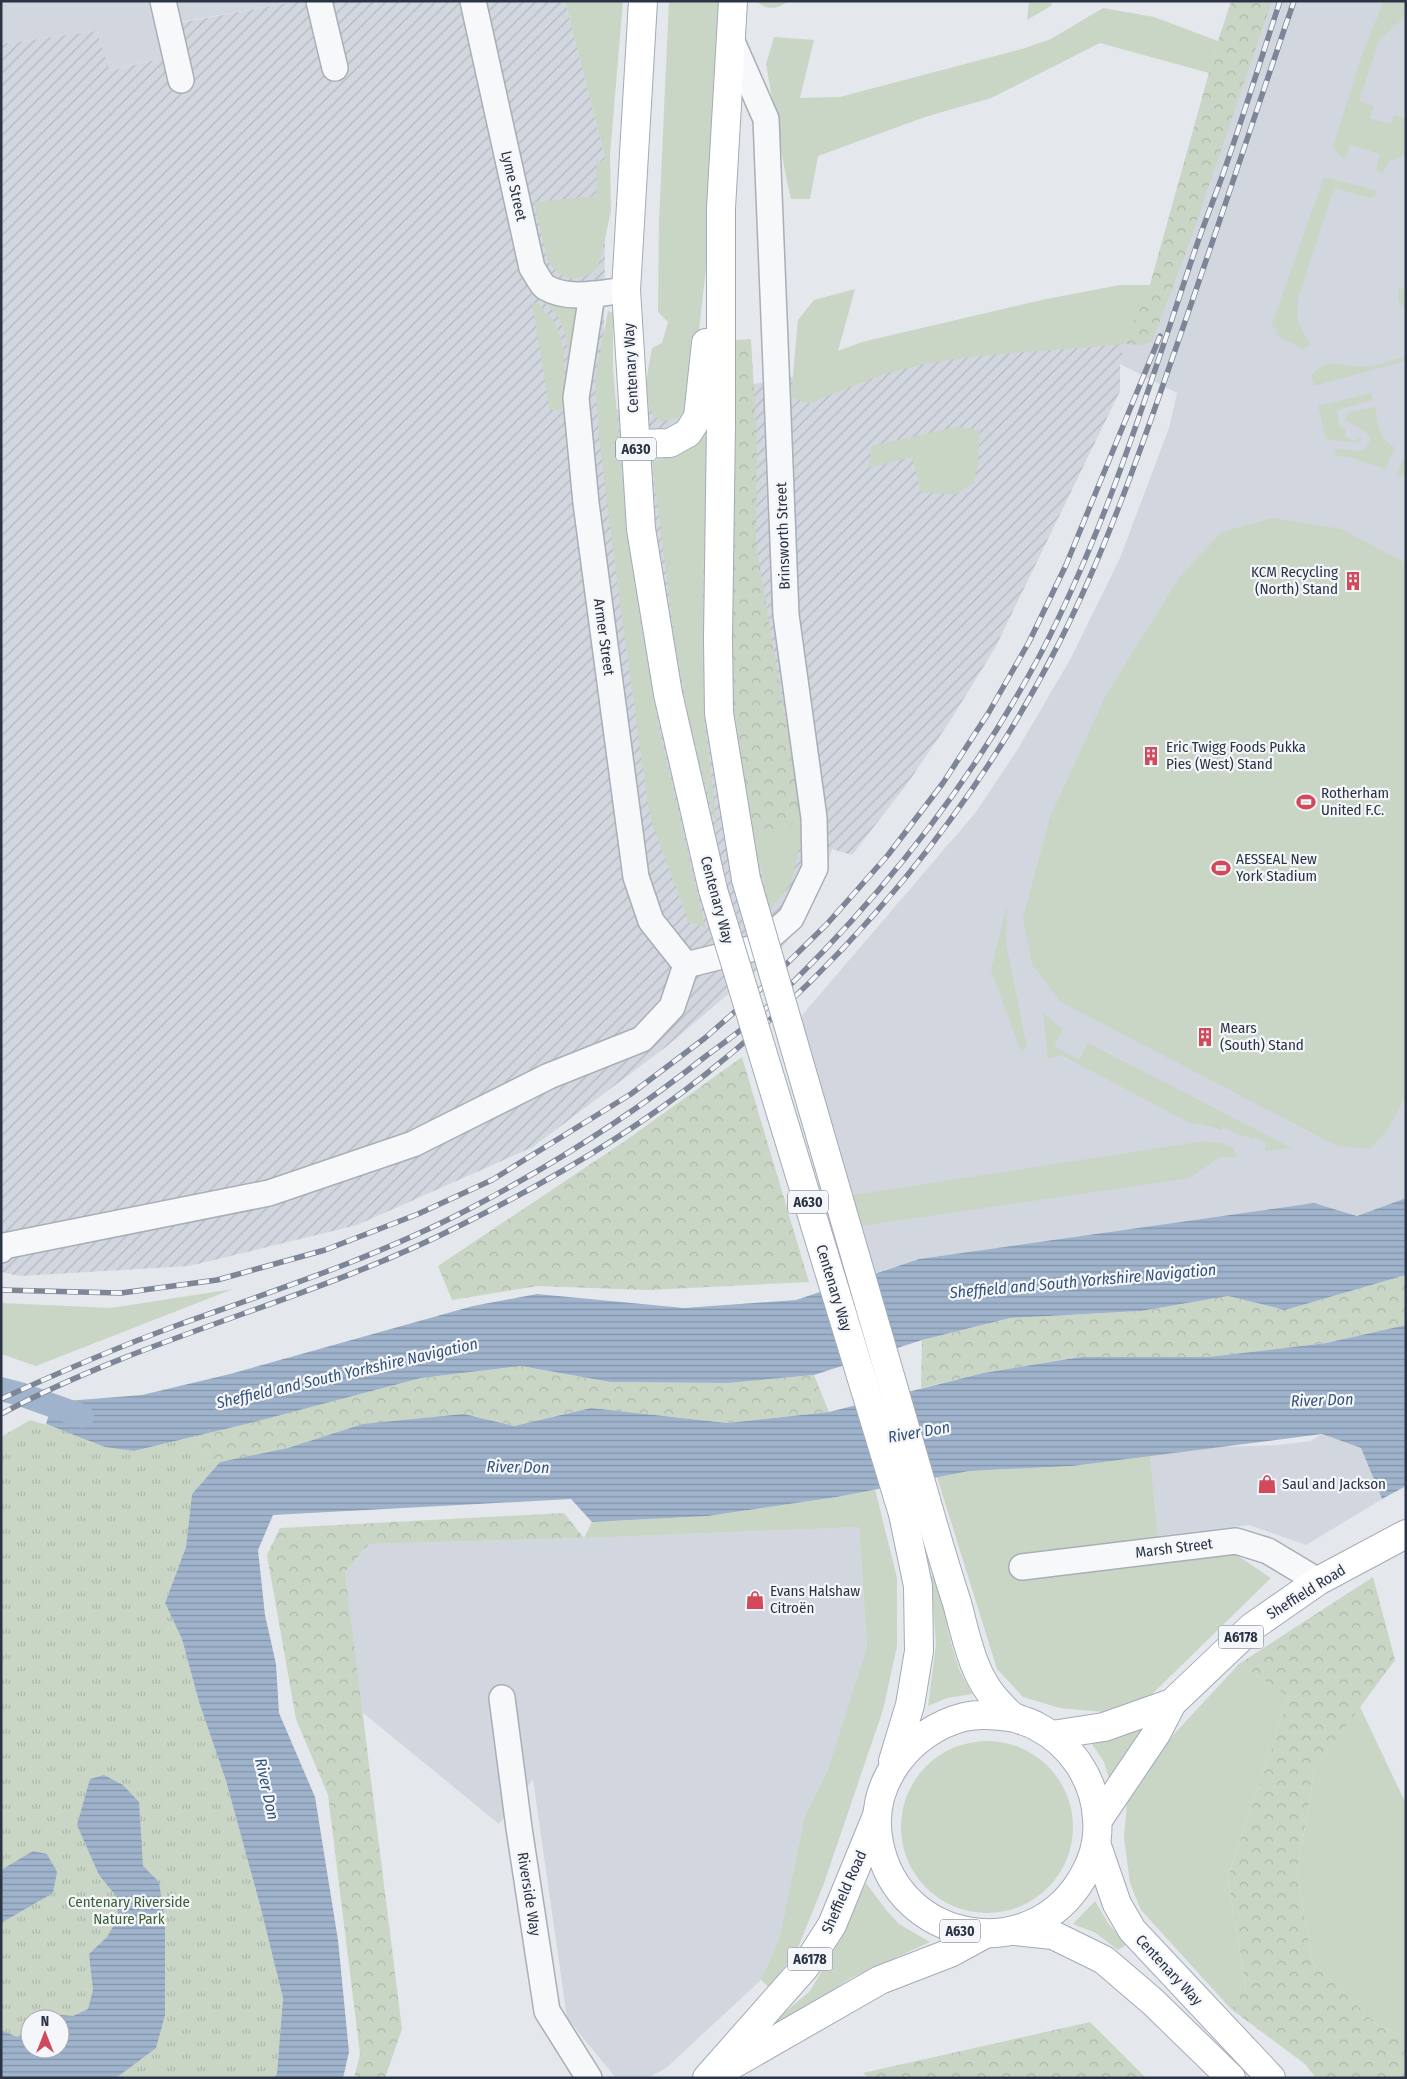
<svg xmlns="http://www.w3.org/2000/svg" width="1407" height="2079" viewBox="0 0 1407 2079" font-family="'Fira Sans Condensed',sans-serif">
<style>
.built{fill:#d2d6de}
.industrial{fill:url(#industrial-furrows)}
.grass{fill:#c9d6c5}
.forest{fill:url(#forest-crowns)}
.park{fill:url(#park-tufts);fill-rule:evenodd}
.water{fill:url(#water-rules)}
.pier{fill:#e4e7ec}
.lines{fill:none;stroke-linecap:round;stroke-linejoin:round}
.canal{stroke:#9fb4cc;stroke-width:24}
.minor-casing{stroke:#a9aeb7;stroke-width:28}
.primary-casing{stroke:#a3abb8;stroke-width:30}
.minor{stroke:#f7f8fa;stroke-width:25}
.primary{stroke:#fff;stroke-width:28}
.rail-casing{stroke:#7d8696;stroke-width:5.5}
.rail{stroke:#f4f6f9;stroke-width:4;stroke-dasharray:11;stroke-linecap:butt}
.primary-bridge-casing{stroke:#a3abb8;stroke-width:30;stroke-linecap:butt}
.primary-bridge{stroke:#fff;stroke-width:28}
.labels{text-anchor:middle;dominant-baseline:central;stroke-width:4.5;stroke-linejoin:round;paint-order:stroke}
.shield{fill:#f4f6f9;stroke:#676e7b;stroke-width:1}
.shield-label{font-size:14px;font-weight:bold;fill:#2b3445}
.street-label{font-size:15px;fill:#2b3445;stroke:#f4f6f9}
.poi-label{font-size:15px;fill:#2b3445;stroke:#f4f6f9;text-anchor:start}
.park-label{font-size:15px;fill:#3f6138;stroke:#f4f6f9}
.water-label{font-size:16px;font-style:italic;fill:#34527a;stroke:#f4f6f9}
</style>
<defs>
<pattern id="industrial-furrows" width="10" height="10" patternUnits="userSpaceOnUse" patternTransform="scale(1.25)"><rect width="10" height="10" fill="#d2d6de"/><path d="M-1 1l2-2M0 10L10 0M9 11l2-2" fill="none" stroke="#b4b8c0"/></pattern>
<pattern id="forest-crowns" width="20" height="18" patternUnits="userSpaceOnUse" patternTransform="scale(1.25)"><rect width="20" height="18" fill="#c9d6c5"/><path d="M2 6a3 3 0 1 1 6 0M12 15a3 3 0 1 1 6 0" fill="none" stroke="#adb8ab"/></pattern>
<pattern id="park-tufts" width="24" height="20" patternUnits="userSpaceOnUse" patternTransform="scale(1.25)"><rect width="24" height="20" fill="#c9d6c5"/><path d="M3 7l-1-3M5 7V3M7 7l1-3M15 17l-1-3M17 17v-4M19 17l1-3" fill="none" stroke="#adb8ab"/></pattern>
<pattern id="water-rules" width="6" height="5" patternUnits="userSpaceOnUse" patternTransform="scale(1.25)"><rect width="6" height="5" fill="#9fb4cc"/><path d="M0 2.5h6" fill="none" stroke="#8293a7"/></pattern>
</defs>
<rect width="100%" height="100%" fill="#e4e7ec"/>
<g class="built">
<path d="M 1,1 L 298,1 L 169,24 L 175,55 L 109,71 L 96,31 L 1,44 Z"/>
<path d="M 1231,1 L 1406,1 L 1406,1198 L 1357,1216 L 1314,1203 L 919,1259 L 875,1273 L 853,1195 L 798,1020 L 976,812 L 1016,752 L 1071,658 L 1120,558 L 1169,428 L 1177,393 L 1120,364 L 1124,344 L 1150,285 L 1218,41 Z"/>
<path d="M 1322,1434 L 1361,1448 L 1382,1499 L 1306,1545 L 1249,1525 L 1158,1536 L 1150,1455 L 1219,1447 L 1278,1445 L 1310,1441 Z"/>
<path d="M 859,1527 L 867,1647 L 827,1771 L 804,1818 L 780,1935 L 761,1980 L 666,2068 L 648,2078 L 616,2078 L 567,2018 L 533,1779 L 499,1824 L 362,1712 L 345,1572 L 369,1544 L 584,1538 Z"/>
</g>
<path class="industrial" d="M 298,1 L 565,1 L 606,161 L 603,412 L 792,377 L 815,370 L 1136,319 L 1124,344 L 1120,364 L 1120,391 L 995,648 L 950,721 L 907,784 L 852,855 L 832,849 L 822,879 L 797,929 L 779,951 L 667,1046 L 533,1147 L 357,1225 L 189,1266 L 20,1276 L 1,1272 L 1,44 L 96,31 L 110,71 L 175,55 L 168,25 Z"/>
<g class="grass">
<path d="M 565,1 L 623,1 L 610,155 L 611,211 L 601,257 L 597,268 L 586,276 L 571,279 L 559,274 L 548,262 L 534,202 L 596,196 L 597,162 L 606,161 Z"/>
<path d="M 669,1 L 720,1 L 707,260 L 694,373 L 687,406 L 679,417 L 662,422 C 638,408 648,371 652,348 L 662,343 L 668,322 L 658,312 L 659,221 Z"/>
<path d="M 757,1 L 788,1 C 779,9 766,11 757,1 Z"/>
<path d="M 1029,1 L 1052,1 L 1051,6 L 1027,20 Z"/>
<path d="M 1384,1 L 1406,1 L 1406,16 L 1379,40 L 1359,101 L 1374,106 L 1369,118 L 1391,124 L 1394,115 L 1406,118 L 1406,155 L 1390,161 L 1382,173 L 1376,170 L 1380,154 L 1350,145 L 1345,159 L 1338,154 L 1333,147 L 1362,54 Z"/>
<path d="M 1103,8 L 1154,17 L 1218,41 L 1209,73 L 1100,43 L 991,98 L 925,117 L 818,156 L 810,199 L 791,199 L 786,177 L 766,64 L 774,37 L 814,40 L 800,98 L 840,97 L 1022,49 L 1051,39 Z"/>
<path d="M 1324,177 L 1378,191 L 1375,196 L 1371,198 L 1334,188 L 1298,299 L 1297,320 L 1310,345 L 1303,349 L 1276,335 L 1277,330 L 1271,327 Z"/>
<path d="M 1120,285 L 1150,285 L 1124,344 C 1052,352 978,351 907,368 C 874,376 841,390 810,404 L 791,397 L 798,320 L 814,300 L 855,289 L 838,351 L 862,342 L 1046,299 Z"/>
<path d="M 1399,288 L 1406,290 L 1406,309 C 1397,304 1397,297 1399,288 Z"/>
<path d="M 532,302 C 539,303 542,308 547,313 C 571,340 564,377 562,410 L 550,410 Z"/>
<path d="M 545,302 L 568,306 L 582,306 L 572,358 L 569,358 C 566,332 564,321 545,302 Z"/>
<path d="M 608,311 L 613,313 L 613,368 L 623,487 L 639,613 L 658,724 L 705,927 L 689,923 L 652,823 L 648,804 L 621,611 L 599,438 L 595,378 Z"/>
<path d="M 1406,356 L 1406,361 L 1314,386 L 1311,375 C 1332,353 1345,370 1371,366 C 1382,364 1394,359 1406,356 Z"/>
<path d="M 1371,393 L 1373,400 L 1341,409 L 1337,412 L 1339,426 L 1347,430 L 1344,436 L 1356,442 L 1358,437 L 1362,439 L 1357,443 L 1326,439 L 1318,406 Z"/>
<path d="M 1375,407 C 1379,426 1377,436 1395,448 L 1385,469 L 1349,457 L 1335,456 L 1336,449 L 1362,451 C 1384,433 1354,428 1345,419 L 1349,412 Z"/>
<path d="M 956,427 L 980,430 L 978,467 L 973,484 L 955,494 L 921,493 L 912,457 L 868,468 L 872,446 Z"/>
<path d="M 706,428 L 703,596 L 704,718 L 718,832 L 690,725 L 675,641 L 652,462 C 682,457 688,452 706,428 Z"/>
<path d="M 1405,456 L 1406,472 L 1402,477 L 1396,474 Z"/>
<path d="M 1273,518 L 1341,529 L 1406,563 L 1406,1096 L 1388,1129 L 1370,1149 L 1337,1146 L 1061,1002 L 1032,965 L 1023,918 L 1050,817 L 1106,695 L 1181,575 L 1222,532 Z"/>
<path d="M 802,818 L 802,836 L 791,883 L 770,909 L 751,828 L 775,837 Z"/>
<path d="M 1006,908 L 1007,909 L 1006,942 L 1027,1047 L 1021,1052 L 991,970 Z"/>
<path d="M 1043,1013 L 1063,1029 L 1054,1046 L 1079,1060 L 1088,1043 L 1292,1148 L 1265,1151 L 1266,1143 L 1256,1137 L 1252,1139 C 1246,1134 1242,1137 1236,1134 C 1230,1132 1229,1127 1222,1126 L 1222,1130 L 1198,1123 L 1192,1124 L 1061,1055 L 1048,1059 Z"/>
<path d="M 1205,1141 L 1224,1144 L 1234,1148 L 1236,1157 L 1220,1157 L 1190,1178 L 860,1226 L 853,1195 Z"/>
<path d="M 233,1289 L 36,1366 L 1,1354 L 1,1303 L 111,1308 Z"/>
<path d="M 1150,1455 L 1158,1536 L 1156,1564 L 1232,1552 L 1271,1578 L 1144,1702 L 1103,1712 L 1060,1708 L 1023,1697 L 997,1669 L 937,1477 L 969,1471 L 1072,1466 Z"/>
<path d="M 875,1489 L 897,1578 L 897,1646 L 883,1710 L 823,1886 L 797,1950 L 769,1987 L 761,1980 L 780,1935 L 804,1818 L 827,1771 L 867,1647 L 859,1527 L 584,1538 L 592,1522 L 708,1516 L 837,1497 Z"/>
<path d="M 936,1575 L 951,1643 L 959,1669 L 972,1694 L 947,1698 L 928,1706 L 936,1645 L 931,1576 Z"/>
<path d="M 1239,1664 L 1289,1697 L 1228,1877 L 1246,1989 L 1231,2009 L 1141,1910 L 1130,1883 L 1124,1838 L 1127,1802 L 1145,1770 L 1174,1734 Z"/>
<path d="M 1360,1707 L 1406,1804 L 1406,2036 L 1379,2026 L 1313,1964 L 1297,1873 L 1315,1768 Z"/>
<path d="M 1149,1726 L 1109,1779 L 1104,1762 L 1092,1744 Z"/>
<circle cx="987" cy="1827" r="86"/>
<path d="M 866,1883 L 886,1910 L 899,1924 L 930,1942 L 851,1978 L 772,2031 L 769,2026 L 810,1991 L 843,1935 Z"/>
<path d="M 1095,1901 L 1108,1923 L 1126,1945 L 1118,1950 L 1096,1933 L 1073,1924 Z"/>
</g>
<g class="forest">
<path d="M 1232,1 L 1272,1 L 1188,247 L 1152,342 L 1141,345 L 1124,344 L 1150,285 L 1218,41 Z"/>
<path d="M 751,339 L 757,446 L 756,544 L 802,818 L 775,837 L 751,828 L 741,779 L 727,630 L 731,470 L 736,340 Z"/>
<path d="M 742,1057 L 809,1282 L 648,1290 L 537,1286 L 452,1300 L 438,1266 L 625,1141 Z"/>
<path d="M 1406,1275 L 1406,1325 L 1402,1326 L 1326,1343 L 1208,1357 L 1081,1357 L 983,1373 L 921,1388 L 922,1340 L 1010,1318 L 1141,1311 L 1228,1296 L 1285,1310 Z"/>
<path d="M 521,1366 L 610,1382 L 728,1383 L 814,1375 L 829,1412 L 727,1423 L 591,1408 L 514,1426 L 464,1414 L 220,1462 L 185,1439 L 421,1378 Z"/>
<path d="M 564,1513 L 584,1538 L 369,1544 L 345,1572 L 402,2029 L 385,2078 L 354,2078 L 360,2054 L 328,1795 L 296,1719 L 267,1555 L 280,1528 Z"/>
<path d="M 1373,1577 L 1395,1660 L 1315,1768 L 1297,1873 L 1313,1964 L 1379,2026 L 1406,2036 L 1406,2078 L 1316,2078 L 1305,2064 L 1231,2009 L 1246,1988 L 1228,1877 L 1289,1697 L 1239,1664 Z"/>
<path d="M 1090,2022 L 1146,2078 L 869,2078 L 863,2073 Z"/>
</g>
<path class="park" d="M 30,1420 L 134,1451 L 185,1439 L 220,1462 L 192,1494 L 186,1547 L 165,1603 L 182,1639 L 199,1702 L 226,1781 L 260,1905 L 283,1998 L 277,2073 L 274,2078 L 1,2078 L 1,1437 ZM 30,2019 L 60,2019 L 60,2049 L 30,2049 Z"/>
<g class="water">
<path d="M 1406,1198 L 1406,1275 L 1285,1310 L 1228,1296 L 1141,1311 L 1010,1318 L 922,1340 L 814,1375 L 728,1383 L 610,1382 L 521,1366 L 421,1378 L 246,1424 L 134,1451 L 105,1447 L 46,1424 L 53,1402 L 142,1395 L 230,1374 L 473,1306 L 537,1294 L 684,1308 L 796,1300 L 919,1259 L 1314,1203 L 1357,1216 Z"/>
<path d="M 1406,1325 L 1406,1576 L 1382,1499 L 1361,1448 L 1322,1434 L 1072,1466 L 969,1471 L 837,1497 L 708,1516 L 592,1522 L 571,1499 L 273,1515 L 258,1550 L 265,1615 L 276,1664 L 279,1713 L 315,1797 L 338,1940 L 349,2052 L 343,2078 L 274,2078 L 277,2073 L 283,1998 L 260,1905 L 226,1781 L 199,1702 L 182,1639 L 165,1603 L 186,1547 L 192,1494 L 220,1462 L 288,1448 L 363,1424 L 464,1414 L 514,1426 L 591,1408 L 727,1423 L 829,1412 L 983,1373 L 1081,1357 L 1208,1357 L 1326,1343 Z"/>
<path d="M 104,1775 L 123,1785 L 139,1802 L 143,1866 L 159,1882 L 165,1921 L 165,2015 L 156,2048 L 116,2078 L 1,2078 L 1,2030 L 17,2037 L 30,2030 L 30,2049 L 60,2049 L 60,2019 L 43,2019 L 49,2014 L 73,2016 L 88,2009 L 93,1990 L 89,1954 L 107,1937 L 118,1918 L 117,1897 L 99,1875 L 77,1825 L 90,1779 Z"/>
<path d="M 33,1851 L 47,1854 L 57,1872 L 53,1893 L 1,1923 L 1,1870 Z"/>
</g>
<path class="pier" d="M 1406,1486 L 1406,1576 L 1403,1577 L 1383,1510 L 1382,1499 Z"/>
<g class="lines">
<path class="canal" d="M 1,1389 L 20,1394 L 82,1416"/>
<g class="minor-casing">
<g id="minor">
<path d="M 163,1 L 181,80"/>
<path d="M 319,1 L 335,68"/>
<path d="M 473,1 L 532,268 C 536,273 540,283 545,287 C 568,301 601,293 626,290"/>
<path d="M 592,294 L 576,398 L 586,503 L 636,877 L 651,921 L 686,965"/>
<path d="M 686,965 L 758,947 L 791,918 L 815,868 L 814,818 L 786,615 L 766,119 L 730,37"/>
<path d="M 1,1250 L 4,1246 L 269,1193 L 413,1144 L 549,1076 L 642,1039 L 672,1007 L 686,965"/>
<path d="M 1022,1567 L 1236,1541 L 1268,1551 L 1318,1581"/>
<path d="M 502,1698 L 519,1828 L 547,2011 L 589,2078"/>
</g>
</g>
<g class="primary-casing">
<g id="primary">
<path d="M 643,1 L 626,290 L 641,529 L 668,694 L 713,890"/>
<path d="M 733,1 L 721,208 L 721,423 L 718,639 L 719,713 L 746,879"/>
<path d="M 636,444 L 670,443 L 688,433 L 698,417 L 706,343"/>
<path d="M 926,1500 C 936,1535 946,1569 957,1603 C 966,1636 973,1676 997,1701 C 1002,1706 1008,1714 1014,1717 C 1021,1721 1030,1722 1036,1726 C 1071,1744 1095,1779 1097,1819 C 1099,1839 1093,1860 1083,1877 C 1032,1966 899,1945 879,1843 C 867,1785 909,1731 964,1717 C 981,1713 998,1715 1015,1718"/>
<path d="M 1052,1735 L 1104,1727 L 1172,1703"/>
<path d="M 893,1761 L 910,1705 L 919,1651 L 918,1586 L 903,1514"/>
<path d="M 1098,1820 L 1156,1734 L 1172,1703 L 1252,1627 L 1318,1581 L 1406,1534"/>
<path d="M 1096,1843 L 1117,1904 L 1132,1930 L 1271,2078"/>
<path d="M 1015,1931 L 1053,1935 L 1104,1960 L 1153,2002 L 1231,2078"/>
<path d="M 723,2070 L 880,1980 L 950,1953 L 985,1934"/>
<path d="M 707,2078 L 805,1967 L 832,1925 L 876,1818"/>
</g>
</g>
<use href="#minor" class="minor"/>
<use href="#primary" class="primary"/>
<g class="rail-casing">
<g id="rail">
<path d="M 1,1290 L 121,1293 L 217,1280 L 325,1250 L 418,1214 L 492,1180 L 631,1094 L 705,1038 L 763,987 L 827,924 L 888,855 L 943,783 L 989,712 L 1029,642 L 1066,565 L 1160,336"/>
<path d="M 1,1399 C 60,1372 118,1347 178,1325 C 276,1290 377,1257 469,1209 C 553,1165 632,1115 706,1056 C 725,1042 745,1028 762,1012 C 873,908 968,789 1040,655 C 1106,529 1147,393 1192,259 C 1201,231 1213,202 1223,174 C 1243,117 1261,59 1280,1"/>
<path d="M 1,1414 C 148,1335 315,1300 463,1224 C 548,1182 632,1133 706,1074 C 852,958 975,809 1059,643 C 1105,552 1139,455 1172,359 C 1214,240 1253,120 1294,1"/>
</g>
</g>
<use href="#rail" class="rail"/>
<g class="primary-bridge-casing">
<g id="primary-bridge">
<path d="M 746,879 L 926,1500"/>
<path d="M 713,890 L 903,1514"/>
</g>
</g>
<use href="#primary-bridge" class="primary-bridge"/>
</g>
<defs>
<g id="building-bare" transform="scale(1.5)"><path d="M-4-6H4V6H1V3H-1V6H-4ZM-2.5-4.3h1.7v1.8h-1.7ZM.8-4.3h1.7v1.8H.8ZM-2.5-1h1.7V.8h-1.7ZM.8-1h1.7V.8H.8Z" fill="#d1495b" stroke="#f4f6f9" stroke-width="2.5" paint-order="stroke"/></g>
<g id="stadium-bare" transform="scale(1.5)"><path d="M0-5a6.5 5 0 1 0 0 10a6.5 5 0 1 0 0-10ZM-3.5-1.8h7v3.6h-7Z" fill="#d1495b" stroke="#f4f6f9" stroke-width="2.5" paint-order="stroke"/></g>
<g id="shop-bare" transform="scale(1.5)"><path d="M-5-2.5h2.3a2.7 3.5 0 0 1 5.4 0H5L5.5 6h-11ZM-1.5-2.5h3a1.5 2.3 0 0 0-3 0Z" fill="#d1495b" stroke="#f4f6f9" stroke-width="2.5" paint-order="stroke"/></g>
</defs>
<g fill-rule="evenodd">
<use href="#building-bare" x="1353" y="581"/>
<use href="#building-bare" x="1151" y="756"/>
<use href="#stadium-bare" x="1306" y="802"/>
<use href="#stadium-bare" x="1221" y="868"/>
<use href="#building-bare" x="1205" y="1037"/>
<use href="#shop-bare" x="1267" y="1484"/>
<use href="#shop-bare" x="755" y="1600"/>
</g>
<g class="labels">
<g class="shield">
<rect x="616" y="437.5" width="40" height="23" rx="4"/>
<rect x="788" y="1190.5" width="40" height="23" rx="4"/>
<rect x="1218.5" y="1625.5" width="45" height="23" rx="4"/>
<rect x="940" y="1919.5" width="40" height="23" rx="4"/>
<rect x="787.5" y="1947.5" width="45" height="23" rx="4"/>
</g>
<g class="shield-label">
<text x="636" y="449">A630</text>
<text x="808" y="1202">A630</text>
<text x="1241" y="1637">A6178</text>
<text x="960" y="1931">A630</text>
<text x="810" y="1959">A6178</text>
</g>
<g class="street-label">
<text transform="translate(514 186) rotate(77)">Lyme Street</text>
<text transform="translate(631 368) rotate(-93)">Centenary Way</text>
<text transform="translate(783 536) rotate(-92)">Brinsworth Street</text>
<text transform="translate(604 637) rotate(82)">Armer Street</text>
<text transform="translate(717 900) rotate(75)">Centenary Way</text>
<text transform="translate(834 1288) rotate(73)">Centenary Way</text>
<text transform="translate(1174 1548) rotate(-7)">Marsh Street</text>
<text transform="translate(1306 1592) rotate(-32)">Sheffield Road</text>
<text transform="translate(844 1892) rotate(-66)">Sheffield Road</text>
<text transform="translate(529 1894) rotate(81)">Riverside Way</text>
<text transform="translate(1169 1970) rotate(47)">Centenary Way</text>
</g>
<g class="poi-label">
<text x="1338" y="572" text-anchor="end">KCM Recycling<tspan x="1338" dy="17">(North) Stand</tspan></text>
<text x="1166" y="747">Eric Twigg Foods Pukka<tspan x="1166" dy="17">Pies (West) Stand</tspan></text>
<text x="1321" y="793">Rotherham<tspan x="1321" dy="17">United F.C.</tspan></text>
<text x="1236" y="859">AESSEAL New<tspan x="1236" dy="17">York Stadium</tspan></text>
<text x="1220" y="1028">Mears<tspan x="1220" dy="17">(South) Stand</tspan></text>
<text x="1282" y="1484">Saul and Jackson</text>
<text x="770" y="1591">Evans Halshaw<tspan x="770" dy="17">Citroën</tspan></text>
</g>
<g class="park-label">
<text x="129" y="1902">Centenary Riverside<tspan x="129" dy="17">Nature Park</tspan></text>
</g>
<g class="water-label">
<text transform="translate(1083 1281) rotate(-5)">Sheffield and South Yorkshire Navigation</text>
<text transform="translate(347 1373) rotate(-13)">Sheffield and South Yorkshire Navigation</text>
<text transform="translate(1322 1400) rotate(-2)">River Don</text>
<text transform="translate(919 1432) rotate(-10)">River Don</text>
<text transform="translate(518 1467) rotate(1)">River Don</text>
<text transform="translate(267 1789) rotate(78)">River Don</text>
</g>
</g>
<rect width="1407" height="2079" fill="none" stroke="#2b3445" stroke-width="5"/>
<g transform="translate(45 2034)"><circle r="24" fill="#f4f6f9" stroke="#a4a8b1"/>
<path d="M0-4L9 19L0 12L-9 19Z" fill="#d1495b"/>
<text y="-8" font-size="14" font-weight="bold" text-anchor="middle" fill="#2b3445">N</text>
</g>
</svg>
